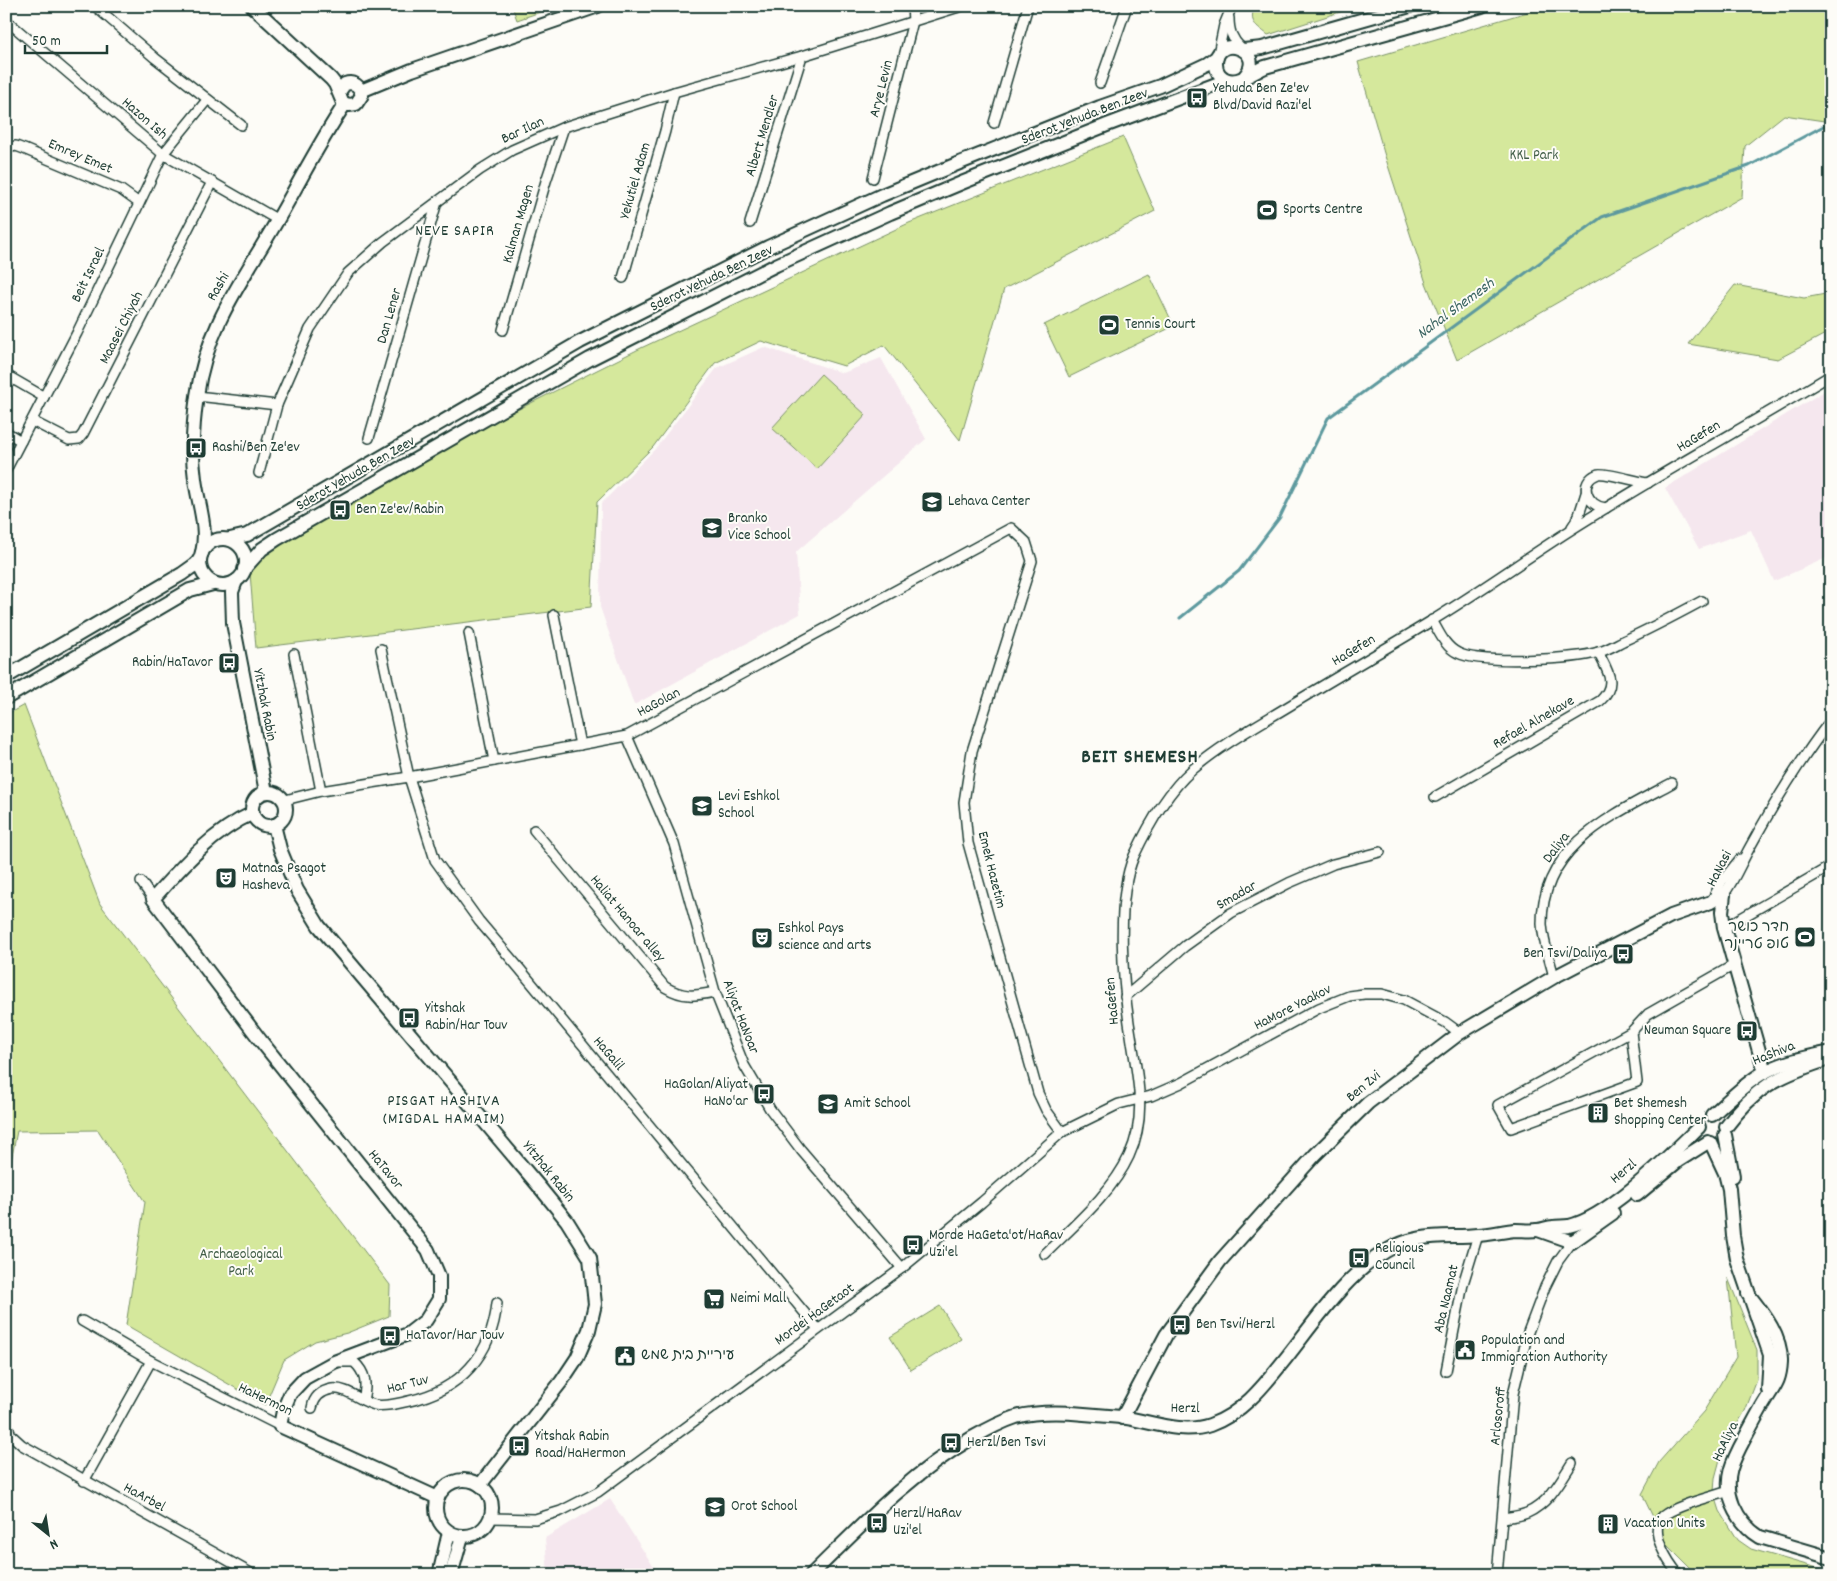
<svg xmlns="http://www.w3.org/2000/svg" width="1837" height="1581" viewBox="0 0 1837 1581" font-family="Dekko,'Playpen Sans Hebrew',sans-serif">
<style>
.built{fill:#f5e7ee}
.green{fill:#d5e89c;stroke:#7a9268}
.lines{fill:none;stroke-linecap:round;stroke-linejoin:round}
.stream{stroke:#5d999e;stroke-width:3}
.street-casing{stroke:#1f3d34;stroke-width:12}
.secondary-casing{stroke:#1f3d34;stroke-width:16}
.street{stroke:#fdfcf7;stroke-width:9}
.secondary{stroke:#fdfcf7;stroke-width:12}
.labels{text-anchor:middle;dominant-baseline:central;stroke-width:4;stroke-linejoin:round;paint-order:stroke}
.street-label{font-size:15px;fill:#1f3d34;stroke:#fdfcf7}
.poi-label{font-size:15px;fill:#1f3d34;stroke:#fdfcf7;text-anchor:start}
.park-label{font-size:15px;fill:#435f49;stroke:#fdfcf7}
.neighbourhood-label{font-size:16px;letter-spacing:1px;fill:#1f3d34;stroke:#fdfcf7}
.water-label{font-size:16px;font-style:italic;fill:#396360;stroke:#fdfcf7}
.district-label{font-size:20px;font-weight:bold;letter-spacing:1px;fill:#1f3d34;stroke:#fdfcf7}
</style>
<rect width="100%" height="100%" fill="#fdfcf7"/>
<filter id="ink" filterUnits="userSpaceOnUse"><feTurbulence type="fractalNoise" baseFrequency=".02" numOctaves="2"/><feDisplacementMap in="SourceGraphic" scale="10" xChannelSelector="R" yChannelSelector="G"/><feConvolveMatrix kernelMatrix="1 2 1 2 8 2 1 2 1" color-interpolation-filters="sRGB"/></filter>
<g filter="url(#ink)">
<g class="built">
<path d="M 764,347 L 843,373 L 881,358 L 926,439 L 796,552 L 800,614 L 634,705 L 600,607 L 601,504 L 655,449 L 717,368 Z"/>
<path d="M 1831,387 L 1831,556 L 1774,581 L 1751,530 L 1699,549 L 1665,488 Z"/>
<path d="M 610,1499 L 659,1575 L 548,1575 L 545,1538 Z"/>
</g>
<g class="green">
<path d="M 512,6 L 558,6 L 517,20 Z"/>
<path d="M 1255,6 L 1359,6 L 1268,35 C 1256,25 1248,23 1255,6 Z"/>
<path d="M 1548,6 L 1831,6 L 1831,122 L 1784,115 L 1745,146 L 1742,197 L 1457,360 L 1426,283 L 1384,153 L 1358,62 Z"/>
<path d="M 1123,137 L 1155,211 L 1004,289 L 960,440 L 884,345 L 844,366 L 761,341 L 715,363 L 653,447 L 597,502 L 591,607 L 256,648 L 250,573 L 275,545 L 495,421 L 641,348 L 909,223 Z"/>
<path d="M 1149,274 L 1174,326 L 1069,377 L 1044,325 Z"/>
<path d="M 1735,285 L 1804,298 L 1831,293 L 1831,331 L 1778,359 L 1688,344 Z"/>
<path d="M 821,374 L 866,415 L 817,469 L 772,428 Z"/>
<path d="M 24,705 L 100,904 L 390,1285 L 389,1316 L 347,1333 L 315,1341 L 284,1360 L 265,1405 L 126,1325 L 145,1202 L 98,1130 L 17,1131 L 6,1187 L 6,715 Z"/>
<path d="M 1728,1278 L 1757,1350 L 1757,1380 L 1745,1411 L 1723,1448 L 1715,1478 L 1714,1492 L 1720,1511 L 1738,1540 L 1751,1549 L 1831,1572 L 1831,1575 L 1710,1575 L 1691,1569 L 1666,1544 L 1642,1494 L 1659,1462 L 1704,1411 L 1736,1357 Z"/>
<path d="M 940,1306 L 961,1339 L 911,1370 L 890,1337 Z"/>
</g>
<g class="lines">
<path class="stream" d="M 1180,618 L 1239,571 L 1280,517 L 1328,418 L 1602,217 L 1749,166 L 1831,122"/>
<g class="street-casing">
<g id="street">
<path d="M 95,6 L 155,58 L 241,125"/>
<path d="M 1229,18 C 1229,31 1232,39 1241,48"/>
<path d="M 6,20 L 163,154 L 278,220"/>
<path d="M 1218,54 L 1224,25 L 1232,6"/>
<path d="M 1100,83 L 1127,6"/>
<path d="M 994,123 L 1028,6"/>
<path d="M 6,148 L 16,146 L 24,149 L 121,190 L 139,203"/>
<path d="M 873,178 L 913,21 L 912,6"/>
<path d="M 750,223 L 802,56"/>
<path d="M 623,278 L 665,131 L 674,92"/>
<path d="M 503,330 L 546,181 L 564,127"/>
<path d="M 6,375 L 44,397"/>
<path d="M 197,396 L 277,405 L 310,329 L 348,273 L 383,242 L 480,170 L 512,150 L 564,127 L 674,92 L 802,56 L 962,6"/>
<path d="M 32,421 L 69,440 L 79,439 L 83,434 L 212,182"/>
<path d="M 6,432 L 21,441"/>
<path d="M 369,438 L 437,202"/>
<path d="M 6,470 L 77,333 L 163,154 L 207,100"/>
<path d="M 259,473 L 277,405"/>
<path d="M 1606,508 C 1587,507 1577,482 1598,474 C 1605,472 1638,482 1648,483"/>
<path d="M 1572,527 L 1578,518 L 1586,493"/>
<path d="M 554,615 L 580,745"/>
<path d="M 1432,620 C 1439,632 1445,647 1458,653 C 1480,664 1574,660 1599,652 C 1607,650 1615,645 1623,641 C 1650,629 1676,615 1702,601"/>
<path d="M 469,633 L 494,761"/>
<path d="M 381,649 L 409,777 L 435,860 L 479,921 L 519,968 L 818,1329"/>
<path d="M 294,654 L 321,791"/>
<path d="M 627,736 L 674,844 L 715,992 L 744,1065 L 770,1109 L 801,1150 L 902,1268"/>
<path d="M 1435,797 L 1600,701 C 1618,684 1608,672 1598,652"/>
<path d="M 285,800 L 321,791 L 409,777 L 627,736 L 1011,528 L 1026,542 L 1032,561 L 972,751 L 964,802 L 968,843 L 1038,1093 L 1046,1110 L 1062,1132"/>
<path d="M 534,830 L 665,987 C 684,998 694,996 715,992"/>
<path d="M 141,882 L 153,899"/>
<path d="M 1724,894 C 1735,879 1741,863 1750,847 C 1774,803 1800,760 1831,720"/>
<path d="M 1711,902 L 1722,881 L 1740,859"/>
<path d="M 1724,928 L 1831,866"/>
<path d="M 1554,977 C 1550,960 1543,942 1542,924 C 1541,846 1613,815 1672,783"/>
<path d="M 1125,997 L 1185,946 L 1231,913 L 1289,883 L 1333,864 L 1380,852"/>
<path d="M 1631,1032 L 1637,1082 L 1511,1128 L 1498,1105 L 1631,1032 L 1648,1014 L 1734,965"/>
<path d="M 1045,1254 C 1074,1225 1112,1193 1129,1156 C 1148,1115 1137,1077 1131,1035 C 1123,988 1115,900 1134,856 C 1148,826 1167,792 1192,770 C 1221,745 1256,726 1289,706 C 1335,678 1382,651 1428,623 C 1476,594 1522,561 1569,531 C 1655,476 1744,428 1831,375"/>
<path d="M 82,1321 L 151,1361 L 280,1426"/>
<path d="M 341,1362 L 354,1362 C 366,1373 367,1384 363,1400"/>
<path d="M 1446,1371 L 1463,1284 L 1478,1235"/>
<path d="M 312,1408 C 314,1397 321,1391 332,1389 C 347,1387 361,1402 375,1405 C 386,1407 399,1403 409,1401 C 460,1390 492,1355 497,1303"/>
<path d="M 6,1423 L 11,1435 L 22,1445 L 254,1575"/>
<path d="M 84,1481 L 151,1361"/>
<path d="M 490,1518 L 535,1519 L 561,1511 L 598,1492 L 902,1268 L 982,1202 L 1062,1132 L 1119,1104 L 1151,1096 L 1181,1083 L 1319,1008 L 1349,996 L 1364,994 L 1382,994 L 1404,1000 L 1445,1022 L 1460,1033"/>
<path d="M 1503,1518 C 1510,1517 1520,1516 1527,1513 C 1548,1504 1560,1482 1572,1463"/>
<path d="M 1497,1575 L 1513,1394 L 1528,1332 L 1545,1287 L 1558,1261 L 1572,1242"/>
<path d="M 1679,1575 C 1669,1563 1647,1531 1663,1516 C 1676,1505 1712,1497 1729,1491"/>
</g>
</g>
<g class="secondary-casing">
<g id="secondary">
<path d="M 252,6 L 331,79 L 335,84 L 343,103 L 349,105 L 356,104 L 362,95 C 360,86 354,81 345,84 L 339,92"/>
<path d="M 1244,50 L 1262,48 L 1410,6"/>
<path d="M 1244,77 C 1269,50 1216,32 1216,64 C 1216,68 1217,72 1220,75 C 1232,89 1252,73 1265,67 L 1482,6"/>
<path d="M 361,91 L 412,70 L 598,6"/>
<circle cx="223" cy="562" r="23"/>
<path d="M 230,539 L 247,535 L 580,342 L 768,247 L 882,195 L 957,164 L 1100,107 L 1160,86 L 1207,64 L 1217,57"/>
<path d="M 202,553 C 208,527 198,504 195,479 C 191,452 193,423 197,396 C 206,326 245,277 278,219 C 300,181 320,141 345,104"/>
<path d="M 244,569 L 262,549 L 277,539 L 590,359 L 776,265 L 890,213 L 964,182 L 1107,125 L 1227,80"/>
<path d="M 236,581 L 232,592 L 233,623 L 266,792"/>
<path d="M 6,677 L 182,574 L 196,564 L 200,559"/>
<path d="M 6,698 L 190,590 L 213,584"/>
<circle cx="269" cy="809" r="17"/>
<path d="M 253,813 C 213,831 181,867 153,899 L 261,1041 L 428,1250 L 439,1276 L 439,1299 L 426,1320 L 408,1334 L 334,1362 L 305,1378 L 290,1394 L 283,1411 L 280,1426 L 438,1498"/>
<path d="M 274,825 L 280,849 L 297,890 L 319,926 L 537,1184 L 567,1221 L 590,1258 L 595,1304 L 589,1330 L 577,1358 L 561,1382 L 480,1485"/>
<path d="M 1724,894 L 1722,912 L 1724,928 L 1765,1072"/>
<path d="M 1712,1115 C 1728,1101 1745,1083 1763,1073 C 1784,1061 1808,1057 1831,1052"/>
<path d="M 1726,1127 C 1756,1087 1776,1077 1823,1061"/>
<path d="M 1725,1135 L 1733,1176"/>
<path d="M 1711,1143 L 1725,1173 L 1729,1189 L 1733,1236 L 1737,1259 L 1770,1355 L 1768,1390"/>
<path d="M 1637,1195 L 1678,1161 L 1708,1142"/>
<path d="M 1538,1230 L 1572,1242"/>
<path d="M 1572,1242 L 1613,1213"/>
<path d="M 1748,1294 C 1763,1313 1782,1336 1781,1362 C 1780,1381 1775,1385 1766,1400 C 1759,1411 1753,1423 1747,1434 C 1734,1458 1722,1478 1733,1505 C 1739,1519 1747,1529 1760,1537 L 1831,1558"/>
<path d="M 1122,1418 L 1166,1335 L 1220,1261 L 1315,1155 L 1368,1103 L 1460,1033 L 1554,977 L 1671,916 L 1711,902 L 1724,894"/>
<circle cx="464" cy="1508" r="28"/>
<path d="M 439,1575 L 449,1532"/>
<path d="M 451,1575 L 462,1536"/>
<path d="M 811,1575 C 862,1525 910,1474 972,1438 C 986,1430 1001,1422 1016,1417 C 1038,1411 1062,1412 1084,1414 C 1097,1415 1109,1416 1121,1417 C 1150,1421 1181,1435 1210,1425 C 1241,1414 1262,1388 1282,1363 C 1312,1326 1344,1276 1386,1251 C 1418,1232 1445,1238 1479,1235 C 1492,1234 1504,1231 1516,1230 C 1523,1230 1530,1231 1537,1230 C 1543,1230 1547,1227 1553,1227 C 1558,1226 1563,1227 1569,1226 C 1609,1217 1669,1156 1699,1127"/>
</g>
</g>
<use href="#street" class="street"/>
<use href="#secondary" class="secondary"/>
</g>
</g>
<defs>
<g id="bus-square" transform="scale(1.125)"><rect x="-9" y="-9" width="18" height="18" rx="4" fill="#1f3d34" stroke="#fdfcf7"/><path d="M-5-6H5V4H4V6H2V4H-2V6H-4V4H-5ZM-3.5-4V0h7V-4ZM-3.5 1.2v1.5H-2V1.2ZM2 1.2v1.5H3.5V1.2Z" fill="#fff"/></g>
<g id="stadium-square" transform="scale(1.125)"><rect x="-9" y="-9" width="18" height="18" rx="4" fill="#1f3d34" stroke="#fdfcf7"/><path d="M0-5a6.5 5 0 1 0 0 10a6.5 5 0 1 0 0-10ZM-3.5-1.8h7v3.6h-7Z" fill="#fff"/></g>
<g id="school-square" transform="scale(1.125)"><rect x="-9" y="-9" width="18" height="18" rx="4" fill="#1f3d34" stroke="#fdfcf7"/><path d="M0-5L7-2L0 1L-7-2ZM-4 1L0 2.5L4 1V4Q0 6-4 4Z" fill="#fff"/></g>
<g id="theatre-square" transform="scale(1.125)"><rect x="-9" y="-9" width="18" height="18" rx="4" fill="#1f3d34" stroke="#fdfcf7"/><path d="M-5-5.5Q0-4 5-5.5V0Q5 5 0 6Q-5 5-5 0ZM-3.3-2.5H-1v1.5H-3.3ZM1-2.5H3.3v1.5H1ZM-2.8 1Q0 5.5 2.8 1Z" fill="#fff"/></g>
<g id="building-square" transform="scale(1.125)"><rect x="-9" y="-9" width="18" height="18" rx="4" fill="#1f3d34" stroke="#fdfcf7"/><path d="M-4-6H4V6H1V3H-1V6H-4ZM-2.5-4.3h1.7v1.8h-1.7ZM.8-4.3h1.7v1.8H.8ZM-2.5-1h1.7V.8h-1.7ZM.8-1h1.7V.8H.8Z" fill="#fff"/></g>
<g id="supermarket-square" transform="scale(1.125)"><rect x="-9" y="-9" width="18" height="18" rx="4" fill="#1f3d34" stroke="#fdfcf7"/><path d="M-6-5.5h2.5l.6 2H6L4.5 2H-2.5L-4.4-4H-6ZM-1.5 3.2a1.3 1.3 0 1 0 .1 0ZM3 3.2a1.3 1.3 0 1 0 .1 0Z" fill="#fff"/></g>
<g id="civic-square" transform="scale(1.125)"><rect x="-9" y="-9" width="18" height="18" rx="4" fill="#1f3d34" stroke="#fdfcf7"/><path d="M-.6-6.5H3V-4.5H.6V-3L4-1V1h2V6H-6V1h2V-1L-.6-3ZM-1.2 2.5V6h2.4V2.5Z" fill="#fff"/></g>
</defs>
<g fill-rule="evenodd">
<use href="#bus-square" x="1197" y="98"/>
<use href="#stadium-square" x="1267" y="210"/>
<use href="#stadium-square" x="1109" y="325"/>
<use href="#bus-square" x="196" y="448"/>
<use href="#school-square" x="932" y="502"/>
<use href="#bus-square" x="340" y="510"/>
<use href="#school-square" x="712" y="528"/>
<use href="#bus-square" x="229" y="663"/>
<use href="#school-square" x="702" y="806"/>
<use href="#theatre-square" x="226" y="878"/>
<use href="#stadium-square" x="1805" y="937"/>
<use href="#theatre-square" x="762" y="938"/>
<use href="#bus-square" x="1623" y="954"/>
<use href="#bus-square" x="409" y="1018"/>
<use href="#bus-square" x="1747" y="1031"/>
<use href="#bus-square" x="764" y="1094"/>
<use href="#school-square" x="828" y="1104"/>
<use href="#building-square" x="1598" y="1113"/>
<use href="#bus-square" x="913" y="1245"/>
<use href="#bus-square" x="1359" y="1258"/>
<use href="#supermarket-square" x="714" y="1299"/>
<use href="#bus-square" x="1180" y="1325"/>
<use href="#bus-square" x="390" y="1336"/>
<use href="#civic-square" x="1465" y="1350"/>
<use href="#civic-square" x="625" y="1356"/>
<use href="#bus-square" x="951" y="1443"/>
<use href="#bus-square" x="519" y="1446"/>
<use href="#school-square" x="715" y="1507"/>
<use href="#bus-square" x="877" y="1523"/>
<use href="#building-square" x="1608" y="1524"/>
</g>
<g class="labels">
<g class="street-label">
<text transform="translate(882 89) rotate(-76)">Arye Levin</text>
<text transform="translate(1085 117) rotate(-21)">Sderot Yehuda Ben Zeev</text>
<text transform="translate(144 119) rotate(41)">Hazon Ish</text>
<text transform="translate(523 131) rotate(-25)">Bar Ilan</text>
<text transform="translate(763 136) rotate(-73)">Albert Mendler</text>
<text transform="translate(80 157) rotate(23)">Emrey Emet</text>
<text transform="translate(636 181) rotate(-74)">Yekutiel Adam</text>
<text transform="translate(519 224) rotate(-74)">Kalman Magen</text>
<text transform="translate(89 275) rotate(-64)">Beit Israel</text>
<text transform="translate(712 279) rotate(-26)">Sderot Yehuda Ben Zeev</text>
<text transform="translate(219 287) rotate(-60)">Rashi</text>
<text transform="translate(390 316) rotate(-74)">Dan Lener</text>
<text transform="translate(122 328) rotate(-63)">Maasei Chiyah</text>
<text transform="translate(1699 437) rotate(-31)">HaGefen</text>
<text transform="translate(356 474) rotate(-30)">Sderot Yehuda Ben Zeev</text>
<text transform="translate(1354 651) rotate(-31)">HaGefen</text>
<text transform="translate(659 703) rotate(-28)">HaGolan</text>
<text transform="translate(264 705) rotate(79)">Yitzhak Rabin</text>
<text transform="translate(1534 723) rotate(-30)">Refael Alnekave</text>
<text transform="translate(1557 848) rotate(-53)">Daliya</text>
<text transform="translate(1720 869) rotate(-63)">HaNasi</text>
<text transform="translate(991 870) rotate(76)">Emek Hazetim</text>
<text transform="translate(1237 896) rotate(-30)">Smadar</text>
<text transform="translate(627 919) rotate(50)">Haliat Hanoar alley</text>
<text transform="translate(1113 1001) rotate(-95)">HaGefen</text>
<text transform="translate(1293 1008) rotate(-27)">HaMore Yaakov</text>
<text transform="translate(740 1017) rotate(69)">Aliyat HaNoar</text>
<text transform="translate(608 1054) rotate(50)">HaGalil</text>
<text transform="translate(1774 1054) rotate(-22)">HaShiva</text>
<text transform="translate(1364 1087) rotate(-40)">Ben Zvi</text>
<text transform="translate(385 1170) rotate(51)">HaTavor</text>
<text transform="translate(548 1172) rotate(51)">Yitzhak Rabin</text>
<text transform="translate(1624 1172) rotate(-40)">Herzl</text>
<text transform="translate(1447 1299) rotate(-77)">Aba Naamat</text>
<text transform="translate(815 1315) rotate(-36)">Mordei HaGetaot</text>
<text transform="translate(408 1385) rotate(-14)">Har Tuv</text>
<text transform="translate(265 1400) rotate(26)">HaHermon</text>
<text transform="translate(1185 1409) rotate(1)">Herzl</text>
<text transform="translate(1499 1416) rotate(-84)">Arlosoroff</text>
<text transform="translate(1726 1442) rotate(-64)">HaAliya</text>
<text transform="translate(144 1498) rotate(29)">HaArbel</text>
</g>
<g class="poi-label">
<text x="1213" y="89">Yehuda Ben Ze'ev<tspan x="1213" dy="17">Blvd/David Razi'el</tspan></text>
<text x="1283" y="210">Sports Centre</text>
<text x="1125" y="325">Tennis Court</text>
<text x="212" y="448">Rashi/Ben Ze'ev</text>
<text x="948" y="502">Lehava Center</text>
<text x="356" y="510">Ben Ze'ev/Rabin</text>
<text x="728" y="519">Branko<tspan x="728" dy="17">Vice School</tspan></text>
<text x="213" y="663" text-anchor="end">Rabin/HaTavor</text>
<text x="718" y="797">Levi Eshkol<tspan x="718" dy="17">School</tspan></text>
<text x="242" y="869">Matnas Psagot<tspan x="242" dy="17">Hasheva</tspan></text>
<text x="1789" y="928" text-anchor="end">חדר כושר<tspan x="1789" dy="17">טופ טריינר</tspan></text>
<text x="778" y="929">Eshkol Pays<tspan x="778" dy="17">science and arts</tspan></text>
<text x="1607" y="954" text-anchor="end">Ben Tsvi/Daliya</text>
<text x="425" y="1009">Yitshak<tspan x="425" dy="17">Rabin/Har Touv</tspan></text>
<text x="1731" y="1031" text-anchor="end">Neuman Square</text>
<text x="748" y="1085" text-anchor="end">HaGolan/Aliyat<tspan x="748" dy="17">HaNo'ar</tspan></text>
<text x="844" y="1104">Amit School</text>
<text x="1614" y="1104">Bet Shemesh<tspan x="1614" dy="17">Shopping Center</tspan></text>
<text x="929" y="1236">Morde HaGeta'ot/HaRav<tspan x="929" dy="17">Uzi'el</tspan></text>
<text x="1375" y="1249">Religious<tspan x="1375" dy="17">Council</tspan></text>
<text x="730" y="1299">Neimi Mall</text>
<text x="1196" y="1325">Ben Tsvi/Herzl</text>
<text x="406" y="1336">HaTavor/Har Touv</text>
<text x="1481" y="1341">Population and<tspan x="1481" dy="17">Immigration Authority</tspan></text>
<text x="641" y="1356">עיריית בית שמש</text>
<text x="535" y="1437">Yitshak Rabin<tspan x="535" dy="17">Road/HaHermon</tspan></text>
<text x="967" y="1443">Herzl/Ben Tsvi</text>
<text x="731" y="1507">Orot School</text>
<text x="893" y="1514">Herzl/HaRav<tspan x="893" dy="17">Uzi'el</tspan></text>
<text x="1624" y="1524">Vacation Units</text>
</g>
<g class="park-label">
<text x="1534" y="156">KKL Park</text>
<text x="241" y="1255">Archaeological<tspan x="241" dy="17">Park</tspan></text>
</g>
<g class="neighbourhood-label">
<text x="455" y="231">NEVE SAPIR</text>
<text x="444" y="1101">PISGAT HASHIVA<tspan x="444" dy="18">(MIGDAL HAMAIM)</tspan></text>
</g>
<g class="water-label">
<text transform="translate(1456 309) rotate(-36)">Nahal Shemesh</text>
</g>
<g class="district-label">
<text x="1140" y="758">BEIT SHEMESH</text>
</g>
</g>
<rect width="1837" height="1581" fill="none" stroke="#fdfcf7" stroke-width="25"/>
<rect x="12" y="12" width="1812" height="1556" fill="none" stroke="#1f3d34" stroke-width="2" filter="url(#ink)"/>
<g transform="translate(48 1534) rotate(150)" stroke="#fdfcf7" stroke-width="4" paint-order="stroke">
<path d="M0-4L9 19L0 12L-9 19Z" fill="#1f3d34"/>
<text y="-8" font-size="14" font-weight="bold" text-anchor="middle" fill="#1f3d34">N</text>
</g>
<path d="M25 45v8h82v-8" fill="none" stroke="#1f3d34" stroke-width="2.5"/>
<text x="32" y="45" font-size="15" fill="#1f3d34" stroke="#fdfcf7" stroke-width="4" paint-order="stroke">50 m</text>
</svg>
